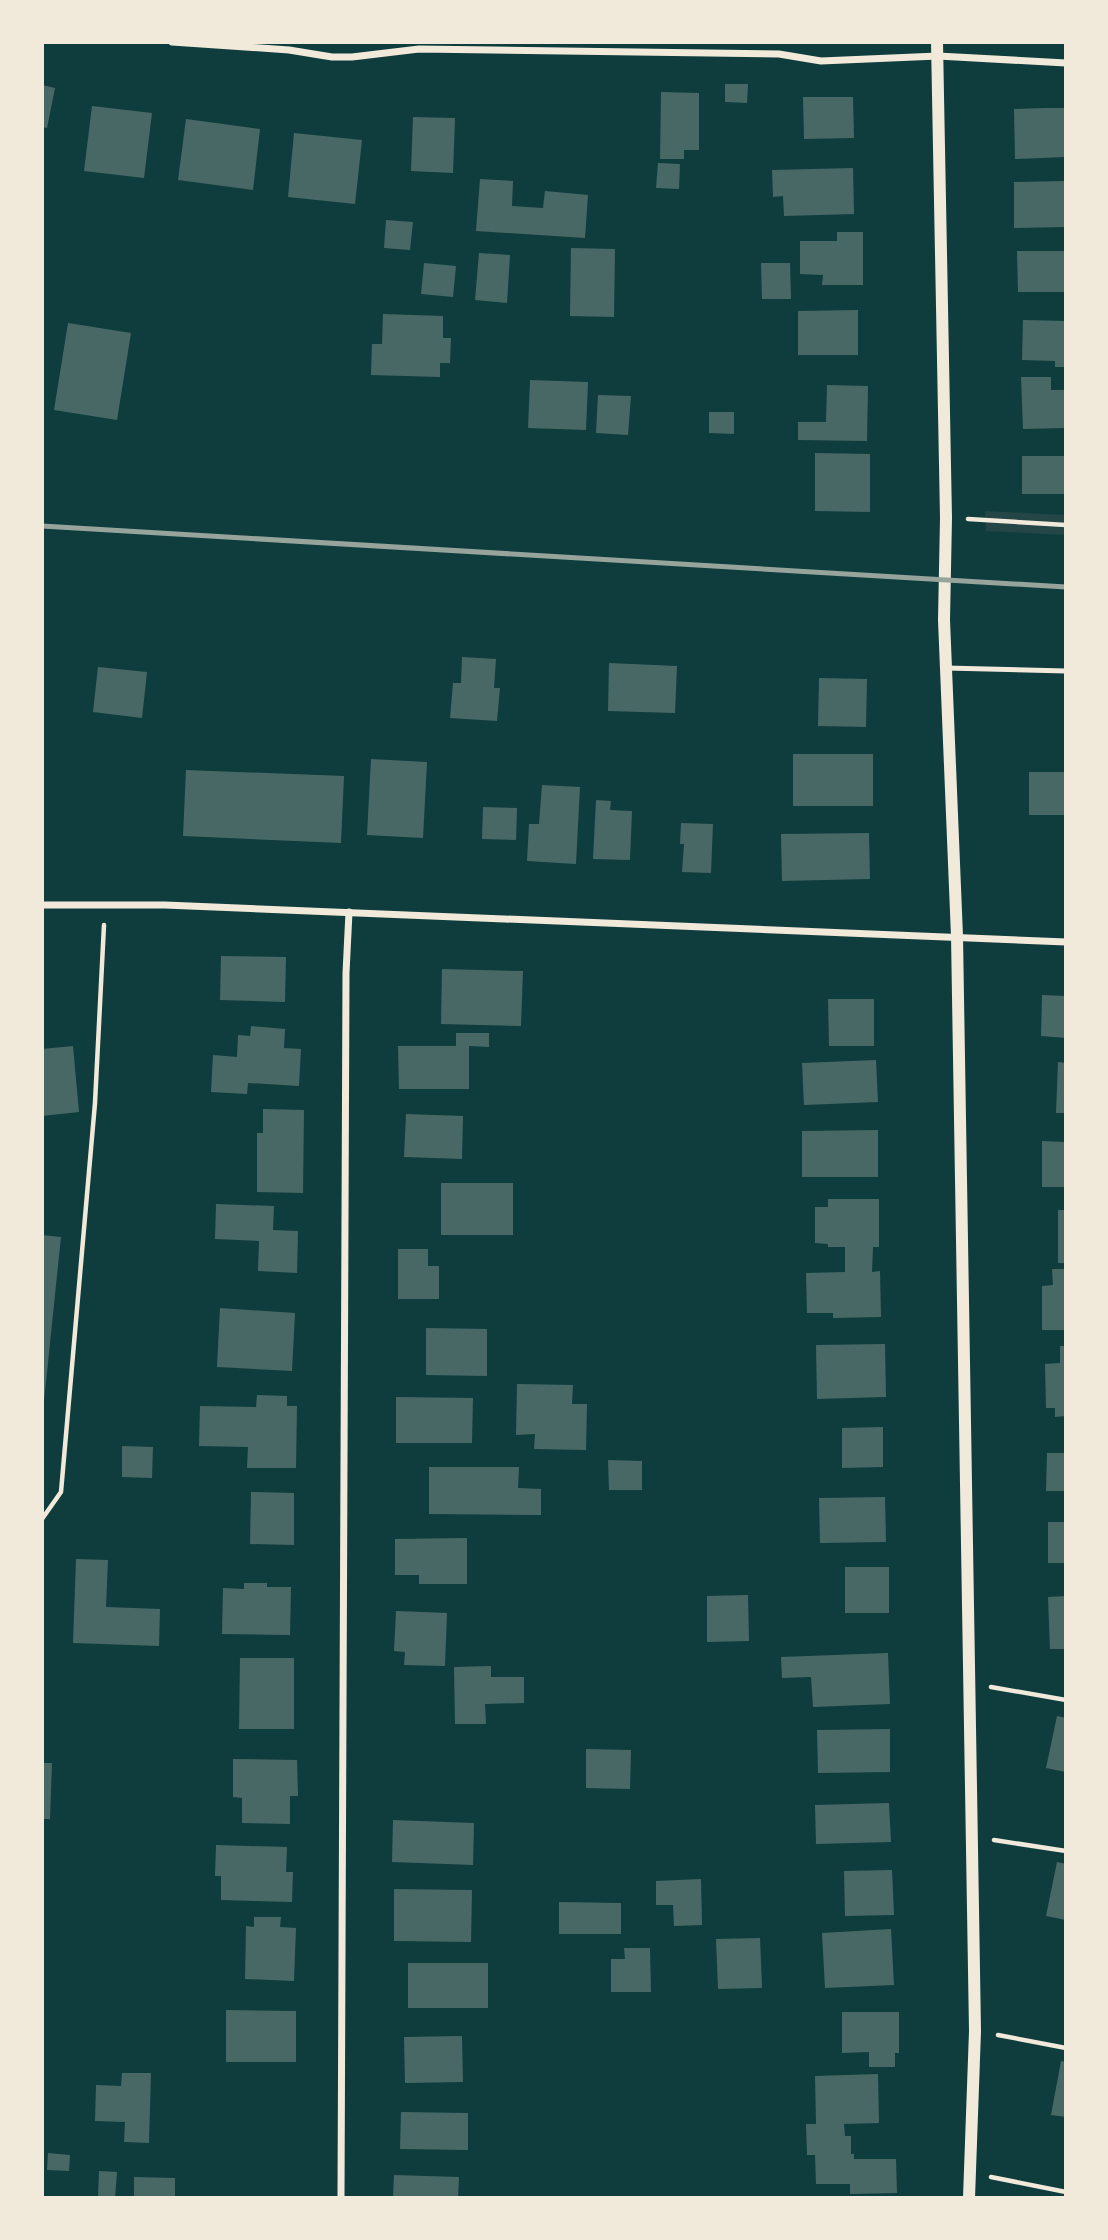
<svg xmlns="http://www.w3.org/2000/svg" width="1108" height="2240" viewBox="0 0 1108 2240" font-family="Quicksand,sans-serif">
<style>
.green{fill:#244646}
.building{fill:#486865}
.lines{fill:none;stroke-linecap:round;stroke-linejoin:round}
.path{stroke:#f1e9da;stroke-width:4.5}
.service{stroke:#f1e9da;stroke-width:5}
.minor{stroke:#f1e9da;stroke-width:7}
.tertiary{stroke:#f1e9da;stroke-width:12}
.rail{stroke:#97a49c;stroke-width:5}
</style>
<rect width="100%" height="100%" fill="#0f3d3e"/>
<path class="green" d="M 985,511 L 1066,515 L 1066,535 L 986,531 Z"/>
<g class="building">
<path d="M 725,84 L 748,84 L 747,103 L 725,102 Z"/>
<path d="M 42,85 L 55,88 L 47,128 L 42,127 Z"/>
<path d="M 661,92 L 699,93 L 699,150 L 684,150 L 684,159 L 660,159 Z"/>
<path d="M 803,97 L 853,97 L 854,138 L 804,139 Z"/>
<path d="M 92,106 L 152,113 L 144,178 L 84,171 Z"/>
<path d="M 1045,108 L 1066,108 L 1066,157 L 1015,159 L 1014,109 Z"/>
<path d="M 413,117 L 455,118 L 453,173 L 411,171 Z"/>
<path d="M 186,119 L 260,129 L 253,190 L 178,180 Z"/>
<path d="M 294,133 L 362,140 L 355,204 L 288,197 Z"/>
<path d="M 658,163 L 680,164 L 679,189 L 656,188 Z"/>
<path d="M 853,168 L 854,214 L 784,216 L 783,196 L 773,197 L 772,170 Z"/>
<path d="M 480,179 L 513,181 L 512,206 L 543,208 L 545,191 L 588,195 L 585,238 L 476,231 Z"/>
<path d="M 1066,181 L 1066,227 L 1014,228 L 1014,182 Z"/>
<path d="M 386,220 L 413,222 L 410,250 L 384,248 Z"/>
<path d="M 837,232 L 863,232 L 863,285 L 822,285 L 823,275 L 800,274 L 800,241 L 837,241 Z"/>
<path d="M 571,248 L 615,249 L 614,317 L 570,316 Z"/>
<path d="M 1017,251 L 1066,251 L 1066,292 L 1018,292 Z"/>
<path d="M 479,253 L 510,255 L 507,303 L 475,300 Z"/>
<path d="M 424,263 L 456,266 L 453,297 L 421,294 Z"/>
<path d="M 761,263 L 790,263 L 791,299 L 762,299 Z"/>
<path d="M 858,310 L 858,355 L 798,355 L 798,311 Z"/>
<path d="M 383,314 L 443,316 L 443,338 L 451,338 L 450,363 L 440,363 L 440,377 L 371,375 L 372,344 L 382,344 Z"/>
<path d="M 1023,320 L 1066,321 L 1066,367 L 1055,367 L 1055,361 L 1022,360 Z"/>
<path d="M 68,323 L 131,333 L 117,420 L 54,410 Z"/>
<path d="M 1021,377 L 1051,377 L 1051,390 L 1066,390 L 1066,428 L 1023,429 Z"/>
<path d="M 530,380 L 588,382 L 586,430 L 528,428 Z"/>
<path d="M 827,385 L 868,386 L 867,441 L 798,440 L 798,422 L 826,422 Z"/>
<path d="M 598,395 L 631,396 L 628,435 L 596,433 Z"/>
<path d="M 709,412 L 734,412 L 734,434 L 709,433 Z"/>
<path d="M 815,453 L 870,454 L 870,512 L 815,511 Z"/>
<rect x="1022" y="456" width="44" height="38"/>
<path d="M 462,657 L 496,659 L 494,688 L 500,688 L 497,721 L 450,718 L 453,683 L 461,683 Z"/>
<path d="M 609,663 L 677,666 L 675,713 L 608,711 Z"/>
<path d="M 98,667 L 147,672 L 142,718 L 93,712 Z"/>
<path d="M 819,678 L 867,679 L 866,727 L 818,726 Z"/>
<rect x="793" y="754" width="80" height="52"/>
<path d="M 371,759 L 427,762 L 423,838 L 367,835 Z"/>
<path d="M 186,770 L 344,776 L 341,843 L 183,836 Z"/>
<rect x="1029" y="772" width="37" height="43"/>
<path d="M 542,785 L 580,787 L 576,864 L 527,861 L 529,824 L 539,824 Z"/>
<path d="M 596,800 L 611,801 L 610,810 L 632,811 L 630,860 L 593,859 Z"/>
<path d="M 483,807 L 517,808 L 516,840 L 482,839 Z"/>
<path d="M 681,823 L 713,824 L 711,873 L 682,872 L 684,844 L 680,844 Z"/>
<path d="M 869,833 L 870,879 L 782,881 L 781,834 Z"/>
<path d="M 221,956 L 286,957 L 285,1002 L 220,1000 Z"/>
<path d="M 442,969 L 523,971 L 521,1026 L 441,1024 Z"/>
<path d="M 1042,995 L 1066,996 L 1066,1038 L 1041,1036 Z"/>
<path d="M 828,999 L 874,999 L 874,1046 L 829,1046 Z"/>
<path d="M 251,1026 L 285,1029 L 284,1048 L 301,1049 L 299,1086 L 248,1083 L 247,1094 L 211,1092 L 213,1055 L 237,1057 L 238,1035 L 250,1036 Z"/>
<path d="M 456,1033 L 489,1033 L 489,1047 L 469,1046 L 469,1089 L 399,1089 L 398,1046 L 456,1046 Z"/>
<path d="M 73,1046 L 79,1112 L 42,1116 L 42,1049 Z"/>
<path d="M 876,1060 L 878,1102 L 804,1105 L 802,1063 Z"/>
<path d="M 1058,1062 L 1066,1063 L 1066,1113 L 1056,1113 Z"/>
<path d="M 263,1109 L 304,1110 L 303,1193 L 257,1192 L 257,1133 L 263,1133 Z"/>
<path d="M 406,1114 L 463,1116 L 462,1159 L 404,1157 Z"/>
<path d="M 878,1130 L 878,1177 L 802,1177 L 802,1131 Z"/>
<path d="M 1042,1141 L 1066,1142 L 1066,1187 L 1042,1187 Z"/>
<rect x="441" y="1183" width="72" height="52"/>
<path d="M 828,1199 L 879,1199 L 879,1247 L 873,1247 L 872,1272 L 880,1271 L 881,1317 L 833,1318 L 833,1313 L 807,1313 L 806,1273 L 845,1272 L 845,1247 L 828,1247 L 828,1244 L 815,1243 L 815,1207 L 828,1207 Z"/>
<path d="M 216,1204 L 274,1206 L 273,1230 L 298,1231 L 297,1273 L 258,1271 L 259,1241 L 215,1239 Z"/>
<rect x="1058" y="1210" width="8" height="53"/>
<path d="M 42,1235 L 61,1237 L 44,1401 L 42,1401 Z"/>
<path d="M 398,1249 L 428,1249 L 428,1266 L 439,1266 L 439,1299 L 398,1299 Z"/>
<path d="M 1052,1269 L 1066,1269 L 1066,1330 L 1042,1330 L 1042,1286 L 1053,1285 Z"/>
<path d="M 220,1308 L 295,1313 L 292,1371 L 217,1367 Z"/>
<path d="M 426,1328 L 487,1329 L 487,1376 L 426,1375 Z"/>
<path d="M 885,1344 L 886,1397 L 817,1399 L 816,1345 Z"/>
<path d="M 1060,1346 L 1066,1346 L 1066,1416 L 1055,1417 L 1055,1408 L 1046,1408 L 1045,1364 L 1060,1363 Z"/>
<path d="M 517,1384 L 573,1385 L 572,1404 L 587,1404 L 586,1450 L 534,1449 L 535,1434 L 516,1435 Z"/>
<path d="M 257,1395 L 287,1396 L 287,1406 L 297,1406 L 296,1468 L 247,1468 L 248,1447 L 199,1446 L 200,1406 L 256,1407 Z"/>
<path d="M 396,1397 L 473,1398 L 472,1443 L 396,1443 Z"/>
<path d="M 883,1427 L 883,1467 L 842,1468 L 842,1428 Z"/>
<path d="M 122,1446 L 153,1447 L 152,1478 L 122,1477 Z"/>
<path d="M 1047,1453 L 1066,1453 L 1066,1491 L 1046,1491 Z"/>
<path d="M 608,1460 L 642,1461 L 642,1490 L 609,1490 Z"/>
<path d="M 429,1467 L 519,1467 L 518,1488 L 541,1489 L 541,1515 L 429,1514 Z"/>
<path d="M 251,1492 L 294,1493 L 294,1545 L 250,1544 Z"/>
<path d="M 885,1497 L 886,1542 L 820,1543 L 819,1498 Z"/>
<rect x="1048" y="1522" width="18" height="41"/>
<path d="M 467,1538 L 467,1584 L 419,1584 L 419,1575 L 395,1575 L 395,1539 Z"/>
<path d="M 76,1559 L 108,1560 L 106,1607 L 160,1609 L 159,1646 L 73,1643 Z"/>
<rect x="845" y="1567" width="44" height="46"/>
<path d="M 244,1583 L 267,1583 L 267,1587 L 291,1587 L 290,1635 L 222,1634 L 223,1588 L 244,1589 Z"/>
<path d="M 748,1595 L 749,1641 L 707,1642 L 707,1596 Z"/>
<path d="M 1066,1596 L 1066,1649 L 1050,1649 L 1048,1597 Z"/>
<path d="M 396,1611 L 447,1613 L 445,1666 L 404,1665 L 405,1652 L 394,1651 Z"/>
<path d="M 888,1653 L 890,1704 L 813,1707 L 811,1677 L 782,1678 L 781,1657 Z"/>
<path d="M 240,1658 L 294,1658 L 294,1729 L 239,1729 Z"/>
<path d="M 491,1666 L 491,1677 L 524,1677 L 524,1703 L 485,1704 L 486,1724 L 455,1724 L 454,1667 Z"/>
<path d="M 1057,1716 L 1066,1718 L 1066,1772 L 1046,1768 Z"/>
<path d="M 890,1729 L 890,1772 L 818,1773 L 817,1730 Z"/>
<path d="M 586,1749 L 631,1750 L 630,1789 L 586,1788 Z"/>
<path d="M 233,1759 L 297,1760 L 298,1796 L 290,1796 L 290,1824 L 242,1823 L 242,1798 L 233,1797 Z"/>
<path d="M 42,1763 L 52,1763 L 50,1819 L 42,1819 Z"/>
<path d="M 889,1803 L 891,1842 L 816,1844 L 815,1805 Z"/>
<path d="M 393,1820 L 474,1823 L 473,1865 L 392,1862 Z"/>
<path d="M 216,1845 L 287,1847 L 286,1872 L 293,1872 L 292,1902 L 221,1900 L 221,1876 L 215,1876 Z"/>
<path d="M 1057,1862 L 1066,1864 L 1066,1920 L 1046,1916 Z"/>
<path d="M 892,1870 L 894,1915 L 845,1916 L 844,1871 Z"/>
<path d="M 701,1879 L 702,1925 L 674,1926 L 673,1905 L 656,1905 L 656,1881 Z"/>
<path d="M 394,1889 L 472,1890 L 471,1942 L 394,1941 Z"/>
<path d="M 559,1902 L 621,1903 L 621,1934 L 559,1934 Z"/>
<path d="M 254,1917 L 281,1917 L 280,1927 L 296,1928 L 294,1981 L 245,1979 L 246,1926 L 254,1927 Z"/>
<path d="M 891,1929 L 894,1985 L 825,1988 L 822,1933 Z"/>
<path d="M 760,1938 L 762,1988 L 718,1989 L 716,1939 Z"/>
<path d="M 624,1948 L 650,1948 L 651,1992 L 611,1992 L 611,1959 L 625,1959 Z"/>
<rect x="408" y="1963" width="80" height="45"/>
<path d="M 226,2010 L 296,2011 L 296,2062 L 226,2062 Z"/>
<path d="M 842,2012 L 899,2012 L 899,2053 L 895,2053 L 895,2067 L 869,2067 L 869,2052 L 842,2053 Z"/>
<path d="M 462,2036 L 463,2082 L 405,2083 L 404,2037 Z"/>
<path d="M 1061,2061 L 1066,2062 L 1066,2117 L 1051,2115 Z"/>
<path d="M 122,2073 L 151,2073 L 149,2143 L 124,2142 L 125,2122 L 95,2121 L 96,2085 L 121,2086 Z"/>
<path d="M 878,2074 L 879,2123 L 844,2124 L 845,2136 L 851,2136 L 851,2154 L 854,2154 L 854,2159 L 896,2159 L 897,2193 L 850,2194 L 850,2184 L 816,2184 L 815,2155 L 807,2155 L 806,2124 L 816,2124 L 815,2076 Z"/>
<path d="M 401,2112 L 468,2113 L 468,2150 L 400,2149 Z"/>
<path d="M 48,2153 L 70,2155 L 69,2171 L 47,2170 Z"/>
<path d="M 99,2171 L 117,2172 L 115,2198 L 98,2198 Z"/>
<path d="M 394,2175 L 459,2177 L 458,2198 L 393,2198 Z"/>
<path d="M 134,2177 L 175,2178 L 175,2198 L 134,2198 Z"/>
</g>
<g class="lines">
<g class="path">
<path d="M 968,519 L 1066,525"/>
<path d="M 42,1519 L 61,1492 L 95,1103 L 104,925"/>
<path d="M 991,1687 L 1066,1700"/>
<path d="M 994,1840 L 1066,1851"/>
<path d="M 998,2035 L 1066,2048"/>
<path d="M 991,2177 L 1066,2192"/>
</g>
<path class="service" d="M 946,668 L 1066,671"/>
<g class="minor">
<path d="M 172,42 L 289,50 L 332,57 L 352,57 L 419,49 L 779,54 L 821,61 L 938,56 L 1066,63"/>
<path d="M 42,905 L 165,905 L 1066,942"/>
<path d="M 341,2198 L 346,973 L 349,912"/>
</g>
<path class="tertiary" d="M 937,42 L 946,518 L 944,620 L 957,936 L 975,2031 L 969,2198"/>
<path class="rail" d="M 42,526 L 1066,587"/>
</g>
<rect width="1108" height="2240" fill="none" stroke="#f1e9da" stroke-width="88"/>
</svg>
